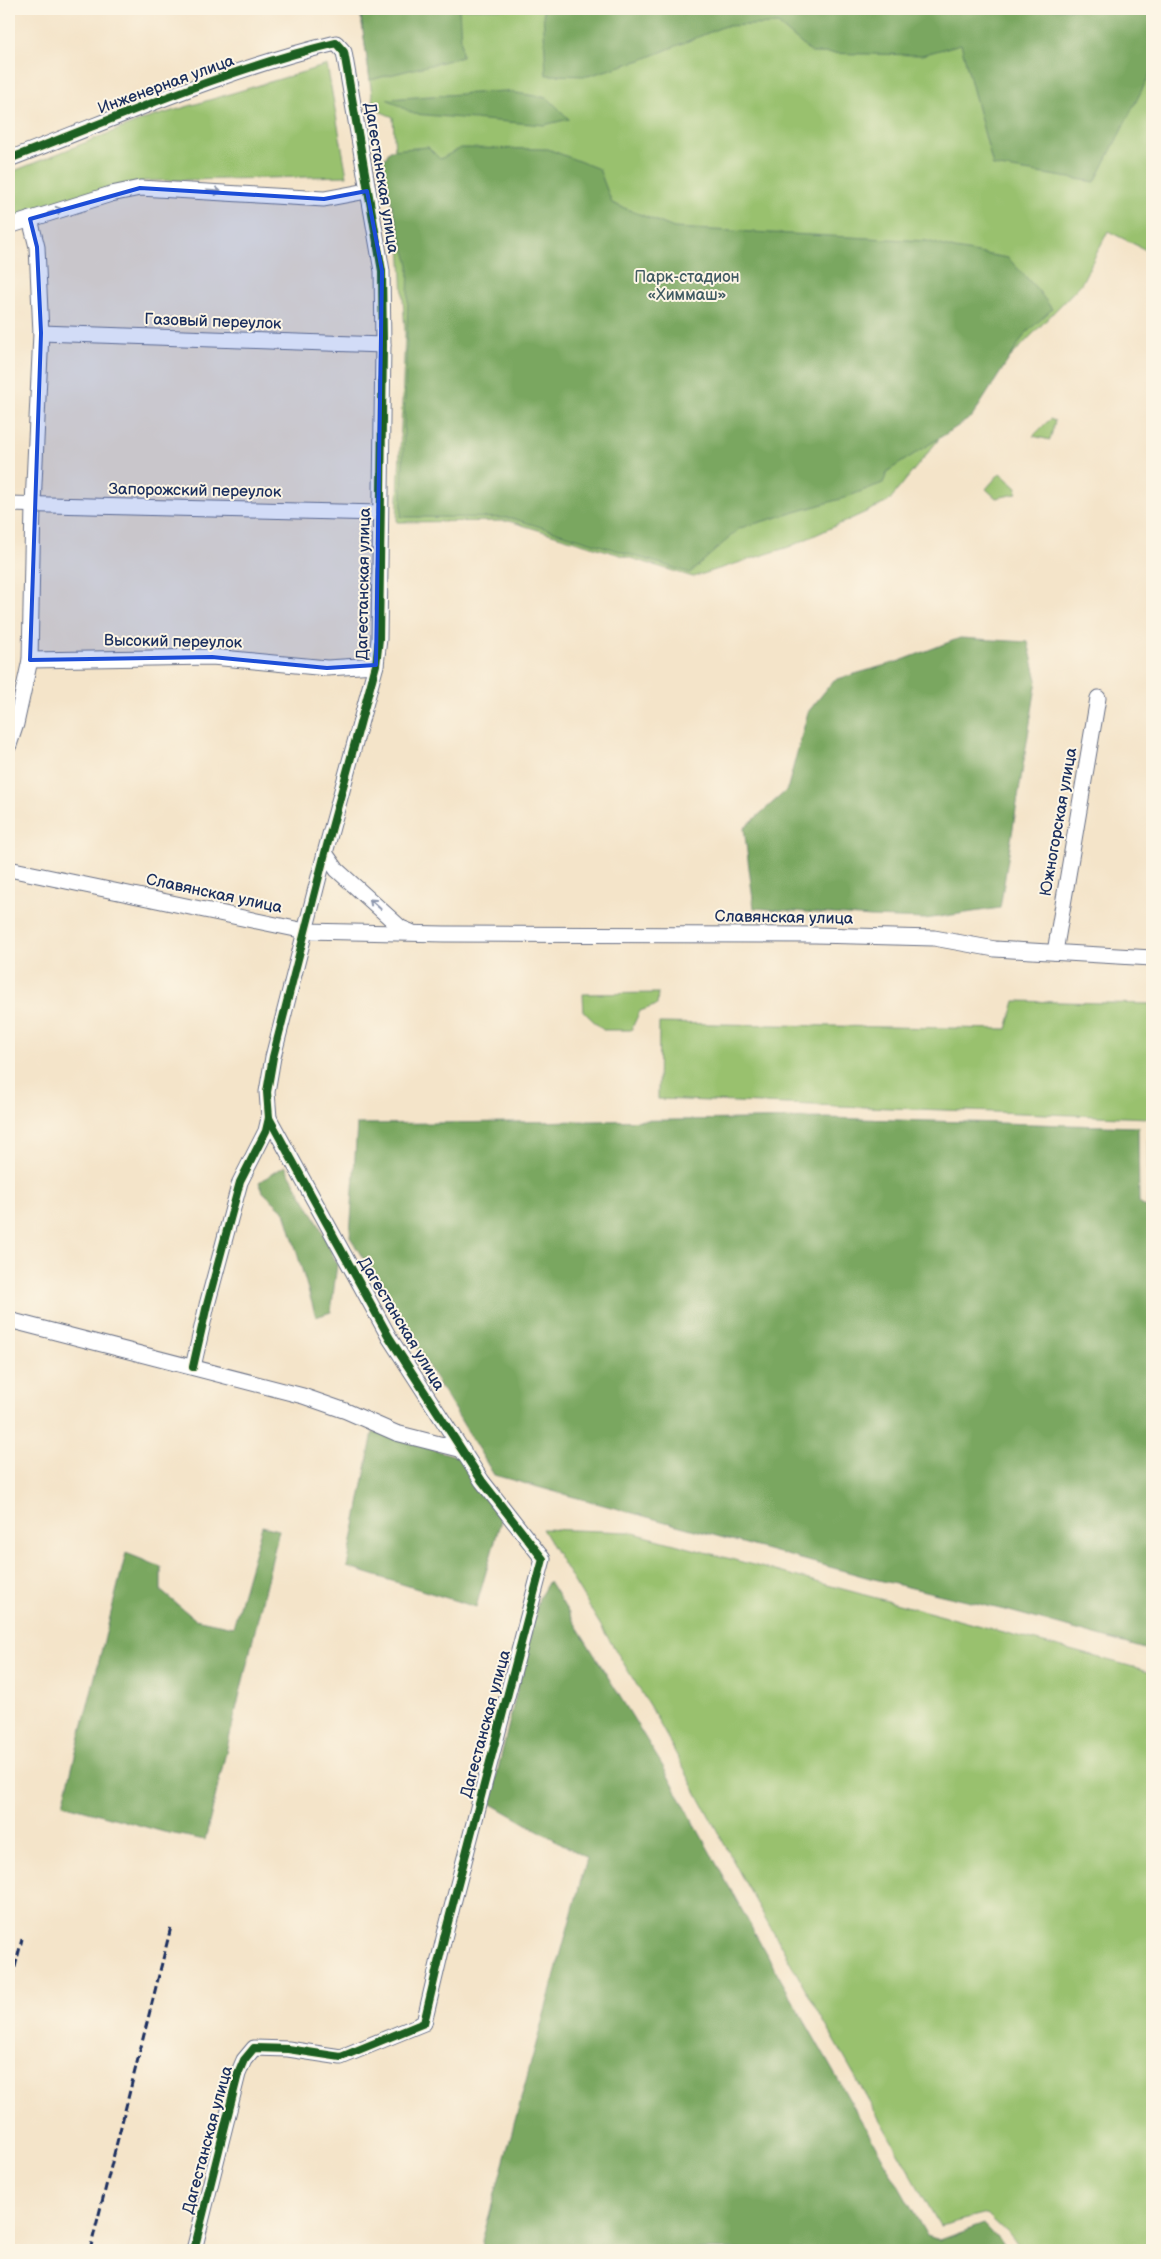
<svg xmlns="http://www.w3.org/2000/svg" width="1161" height="2259" viewBox="0 0 1161 2259" font-family="'Balsamiq Sans',sans-serif">
<style>
.green{fill:#99c16e;stroke:#5a7866}
.forest{fill:#7aa761;stroke:#4a6b60}
.lines{fill:none;stroke-linecap:round;stroke-linejoin:round}
.minor-casing{stroke:#676e83;stroke-width:17}
.minor{stroke:#fff;stroke-width:15}
.rail{stroke:#1b2f5e;stroke-width:3;stroke-dasharray:8 4;stroke-linecap:butt}
.cycleway-casing{stroke:#fcf5e5;stroke-width:11}
.cycleway{stroke:#1b5e20;stroke-width:8}
.oneway{stroke:#8d97ae}
.marked{fill:#1d4ed8;fill-opacity:0.2;stroke:#1d4ed8;stroke-width:4;stroke-linejoin:round}
.labels{text-anchor:middle;dominant-baseline:central;stroke-width:4;stroke-linejoin:round;paint-order:stroke}
.street-label{font-size:16px;fill:#1b2f5e;stroke:#fcf5e5}
.park-label{font-size:16px;fill:#415b63;stroke:#fcf5e5}
</style>
<rect width="100%" height="100%" fill="#fcf5e5"/>
<filter id="ink" filterUnits="userSpaceOnUse"><feTurbulence type="fractalNoise" baseFrequency=".02" numOctaves="2"/><feDisplacementMap in="SourceGraphic" scale="10" xChannelSelector="R" yChannelSelector="G"/><feConvolveMatrix kernelMatrix="1 2 1 2 8 2 1 2 1" color-interpolation-filters="sRGB"/></filter>
<filter id="wash" filterUnits="userSpaceOnUse"><feTurbulence type="fractalNoise" baseFrequency=".0096" numOctaves="4" result="noise"/><feDisplacementMap in="SourceGraphic" scale="20" xChannelSelector="R" yChannelSelector="G"/><feGaussianBlur stdDeviation="1.12" result="paint"/><feColorMatrix in="noise" values="0 0 0 0 0 0 0 0 0 0 0 0 0 0 0 0 0 1.4 0 .05"/><feComposite in="paint" operator="in"/></filter>
<g filter="url(#wash)">
<rect width="100%" height="100%" fill="#f4e4c9"/>
<g class="green">
<path d="M 360,9 L 1152,9 L 1152,253 L 1108,231 L 1081,284 L 977,392 L 888,502 L 789,547 L 693,577 L 509,521 L 397,522 L 405,333 L 393,117 L 374,109 Z"/>
<path d="M 327,65 L 347,176 L 145,181 L 9,222 L 9,173 L 142,120 Z"/>
<path d="M 1050,419 L 1055,421 L 1050,440 L 1033,436 Z"/>
<path d="M 1000,473 L 1017,488 L 1016,494 L 996,498 L 986,489 Z"/>
<path d="M 658,993 L 657,1005 L 640,1011 L 631,1030 L 603,1030 L 584,1012 L 583,994 Z"/>
<path d="M 1015,1001 L 1152,1004 L 1152,1208 L 1147,1205 L 1149,1118 L 658,1099 L 659,1023 L 1007,1029 Z"/>
<path d="M 542,1529 L 630,1532 L 1152,1672 L 1152,2250 L 1025,2250 L 987,2214 L 940,2226 L 743,1879 L 655,1715 Z"/>
</g>
<g class="forest">
<path d="M 360,9 L 459,9 L 462,57 L 370,80 Z"/>
<path d="M 543,9 L 1152,9 L 1152,70 L 1095,182 L 993,166 L 961,44 L 922,55 L 812,53 L 778,24 L 725,26 L 644,59 L 588,76 L 546,75 Z"/>
<path d="M 504,91 L 548,98 L 569,119 L 544,125 L 414,114 L 387,99 Z"/>
<path d="M 428,147 L 440,159 L 461,148 L 548,149 L 599,169 L 612,203 L 674,228 L 927,241 L 955,249 L 1008,258 L 1038,290 L 1052,309 L 1025,334 L 972,417 L 888,471 L 883,483 L 844,498 L 740,528 L 690,573 L 511,518 L 401,517 L 409,265 L 381,166 L 390,150 Z"/>
<path d="M 960,638 L 1028,642 L 1037,680 L 1000,908 L 925,919 L 871,917 L 754,908 L 744,828 L 787,790 L 808,712 L 834,680 L 900,661 Z"/>
<path d="M 827,1118 L 1138,1127 L 1139,1203 L 1152,1211 L 1152,1651 L 1013,1612 L 870,1578 L 494,1475 L 350,1237 L 357,1124 Z"/>
<path d="M 285,1166 L 319,1225 L 337,1264 L 331,1312 L 316,1317 L 285,1212 L 263,1192 L 259,1182 Z"/>
<path d="M 373,1432 L 463,1458 L 501,1520 L 476,1607 L 347,1567 Z"/>
<path d="M 262,1526 L 279,1530 L 205,1840 L 164,1832 L 63,1804 L 126,1553 L 161,1567 L 161,1591 L 195,1619 L 233,1627 Z"/>
<path d="M 549,1581 L 662,1765 L 759,1941 L 927,2236 L 940,2240 L 984,2224 L 1008,2250 L 484,2250 L 482,2241 L 587,1858 L 490,1803 L 539,1598 Z"/>
</g>
</g>
<g filter="url(#ink)">
<g class="lines">
<g class="minor-casing">
<g id="minor">
<path d="M 9,159 C 117,118 223,70 336,43 L 344,52 L 382,271 L 383,345 L 379,639 L 376,665 L 325,853 L 273,1057 L 267,1092 L 269,1118 L 266,1131 L 240,1182 L 207,1305 L 193,1367"/>
<path d="M 9,226 L 111,194 L 140,188 L 324,199 L 367,191"/>
<path d="M 41,333 L 383,345"/>
<path d="M 9,504 L 380,513"/>
<path d="M 30,660 L 212,657 L 327,668 L 376,665"/>
<path d="M 9,745 L 16,724 L 30,660 L 33,505 L 41,333 L 37,247 L 30,219"/>
<path d="M 325,853 L 337,870 L 401,928 L 411,932"/>
<path d="M 9,869 L 305,931 L 444,934 L 815,935 L 934,938 L 995,949 L 1152,958"/>
<path d="M 1055,952 L 1098,698"/>
<path d="M 9,1320 L 303,1396 L 346,1411 L 396,1433 L 463,1450"/>
<path d="M 194,2250 L 238,2074 L 244,2060 L 254,2048 L 288,2049 L 341,2057 L 424,2023 L 445,1934 L 543,1559 L 482,1481 L 389,1337 L 269,1118"/>
</g>
</g>
<use href="#minor" class="minor"/>
<g class="rail">
<path d="M 9,1991 L 22,1939"/>
<path d="M 90,2250 L 171,1927"/>
</g>
<g class="cycleway-casing">
<g id="cycleway">
<path d="M 9,159 C 117,118 223,70 336,43 L 344,52 L 382,271 L 383,345 L 379,639 L 376,665 L 325,853 L 273,1057 L 267,1092 L 269,1118 L 266,1131 L 240,1182 L 207,1305 L 193,1367"/>
<path d="M 194,2250 L 238,2074 L 244,2060 L 254,2048 L 288,2049 L 341,2057 L 424,2023 L 445,1934 L 543,1559 L 482,1481 L 389,1337 L 269,1118"/>
</g>
</g>
<use href="#cycleway" class="cycleway"/>
</g>
<defs><path id="oneway-shaft" d="M-6 0H5M1.5-3L5.5 0L1.5 3" fill="none" stroke-width="1.6" stroke-linecap="round" stroke-linejoin="round" transform="scale(1.25)"/></defs>
<g class="oneway">
<use href="#oneway-shaft" transform="translate(214 191) rotate(4)"/>
<use href="#oneway-shaft" transform="translate(55 211) rotate(-17)"/>
<use href="#oneway-shaft" transform="translate(375 904) rotate(-138)"/>
</g>
</g>
<path class="marked" d="M 140,188 L 324,199 L 367,191 L 382,271 L 376,665 L 327,668 L 212,657 L 30,660 L 41,333 L 37,247 L 30,219 Z"/>
<g class="labels">
<g class="street-label">
<text transform="translate(166 85) rotate(-20)">Инженерная улица</text>
<text transform="translate(381 178) rotate(81)">Дагестанская улица</text>
<text transform="translate(213 322) rotate(2)">Газовый переулок</text>
<text transform="translate(195 491) rotate(1)">Запорожский переулок</text>
<text transform="translate(364 584) rotate(-89)">Дагестанская улица</text>
<text transform="translate(173 642) rotate(1)">Высокий переулок</text>
<text transform="translate(1059 822) rotate(-80)">Южногорская улица</text>
<text transform="translate(214 894) rotate(12)">Славянская улица</text>
<text transform="translate(784 918) rotate(1)">Славянская улица</text>
<text transform="translate(401 1324) rotate(59)">Дагестанская улица</text>
<text transform="translate(486 1724) rotate(-75)">Дагестанская улица</text>
<text transform="translate(208 2140) rotate(-75)">Дагестанская улица</text>
</g>
<g class="park-label">
<text x="687" y="277">Парк-стадион<tspan x="687" dy="18">«Химмаш»</tspan></text>
</g>
</g>
<rect width="1161" height="2259" fill="none" stroke="#fcf5e5" stroke-width="30"/>
</svg>
